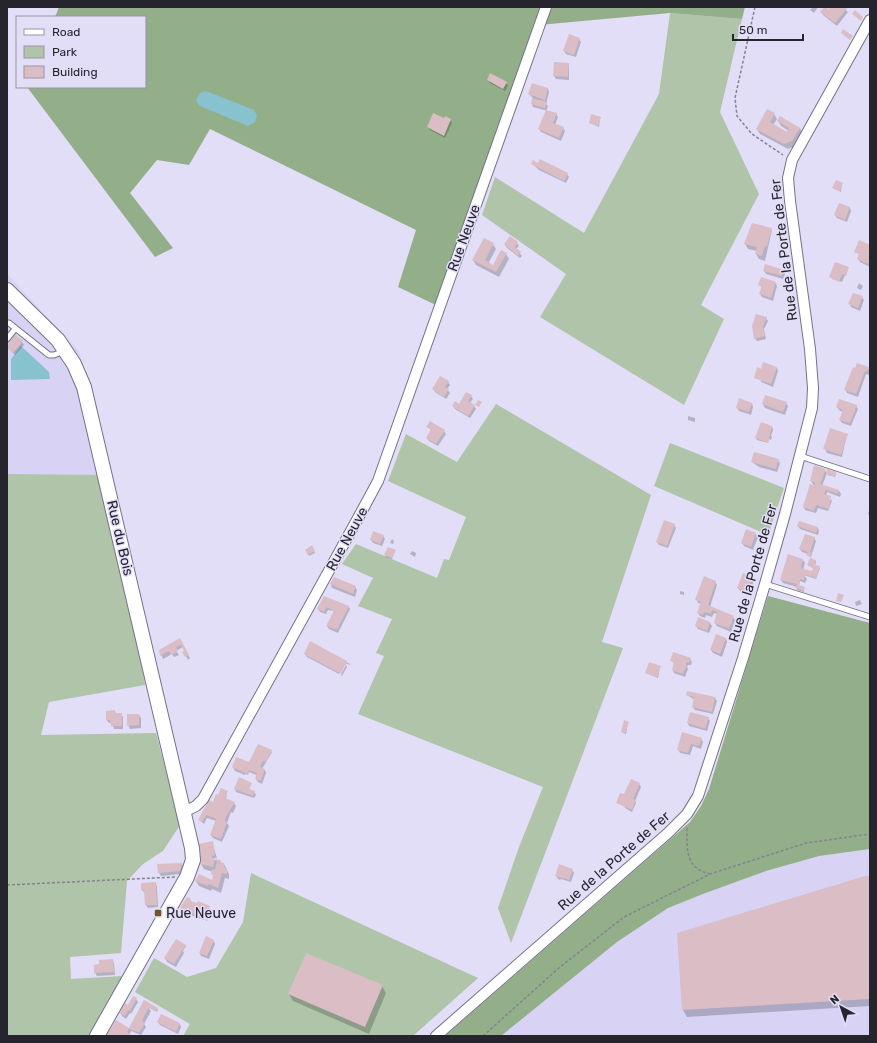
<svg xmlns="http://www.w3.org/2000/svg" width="877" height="1043" viewBox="0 0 877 1043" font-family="Rubik,sans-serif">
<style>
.built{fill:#d8d3f4}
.green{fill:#afc4a8}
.forest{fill:#92af89}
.water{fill:#88c2ce}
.shadow{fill:#0003}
.building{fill:#dabdc5}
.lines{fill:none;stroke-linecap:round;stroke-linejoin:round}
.lane-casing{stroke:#757187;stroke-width:7}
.street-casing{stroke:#757187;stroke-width:12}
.secondary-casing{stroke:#757187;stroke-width:16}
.path{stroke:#858293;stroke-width:1.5;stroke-dasharray:3 2;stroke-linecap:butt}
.lane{stroke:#fff;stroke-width:5}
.street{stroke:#fff;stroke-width:10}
.secondary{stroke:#fff;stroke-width:14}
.poi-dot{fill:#6e5727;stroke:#e2def7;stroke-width:1.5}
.labels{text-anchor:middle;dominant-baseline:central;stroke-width:3;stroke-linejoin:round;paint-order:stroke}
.street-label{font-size:14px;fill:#26252e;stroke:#e2def7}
.poi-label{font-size:14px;fill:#26252e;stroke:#e2def7;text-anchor:start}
</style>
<rect width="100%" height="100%" fill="#e2def7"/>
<g class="built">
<path d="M 7,274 L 79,351 L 111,475 L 7,474 Z"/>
<path d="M 870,849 L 870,1036 L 501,1036 L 617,942 L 668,908 L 703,894 L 766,871 L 819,856 Z"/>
</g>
<g class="green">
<path d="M 670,13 L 742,19 L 720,112 L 759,194 L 701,305 L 724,319 L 684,405 L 540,317 L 566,274 L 482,215 L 495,177 L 584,233 L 659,94 Z"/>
<path d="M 496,404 L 651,495 L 602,642 L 623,648 L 511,943 L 498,908 L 519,847 L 543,787 L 358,714 L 384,656 L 376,653 L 392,619 L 358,606 L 373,578 L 342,564 L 356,544 L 437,578 L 444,559 L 449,560 L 466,517 L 388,481 L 406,434 L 457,462 Z"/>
<path d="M 670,443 L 784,488 L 768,535 L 654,486 Z"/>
<path d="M 7,474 L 111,475 L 145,685 L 49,702 L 41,735 L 156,733 L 180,825 L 163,851 L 143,864 L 127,881 L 121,953 L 70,957 L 71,979 L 123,976 L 90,1036 L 7,1036 Z"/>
<path d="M 251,873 L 478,978 L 413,1036 L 183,1036 L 190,1024 L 135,992 L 154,958 L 187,977 L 216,968 L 243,922 Z"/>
</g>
<g class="forest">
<path d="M 59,7 L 745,7 L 742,19 L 670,13 L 539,25 L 438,306 L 398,287 L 416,230 L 210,129 L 189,165 L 157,160 L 130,193 L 173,248 L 155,257 L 27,87 L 145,87 L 145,17 L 55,17 Z"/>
<path d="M 768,596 L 870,623 L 870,849 L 819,856 L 766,871 L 703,894 L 668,908 L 617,942 L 501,1036 L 445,1036 L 690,822 L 701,806 L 709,789 Z"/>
</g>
<g class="water">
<path d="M 206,91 L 254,110 L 257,116 L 255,122 L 248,126 L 200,106 L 196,101 L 200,93 Z"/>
<path d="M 21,346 L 49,372 L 50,379 L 11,380 L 11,359 Z"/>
</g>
<g class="shadow">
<path d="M 813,7 L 818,7 L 814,13 L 810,10 Z"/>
<path d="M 825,7 L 829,10 L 831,7 L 843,7 L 848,12 L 837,26 L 823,15 L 821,12 Z"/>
<path d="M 579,39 L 581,42 L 576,57 L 566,54 L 564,51 Z"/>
<path d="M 569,65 L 569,80 L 556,79 L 554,76 Z"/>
<path d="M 488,80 L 506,83 L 508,86 L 505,91 L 490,83 Z"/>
<path d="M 548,89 L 549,92 L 546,104 L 548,106 L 546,111 L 556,114 L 558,117 L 555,125 L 563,128 L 565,131 L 561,141 L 541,132 L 539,129 L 548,111 L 533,107 L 532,104 L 533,98 L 529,94 Z"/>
<path d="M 774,114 L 777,119 L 773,125 L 787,133 L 789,131 L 781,126 L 778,121 L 800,128 L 802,133 L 795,146 L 788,149 L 760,134 L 757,129 Z"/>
<path d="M 600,118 L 599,127 L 590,123 Z"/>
<path d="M 450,120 L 452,123 L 445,138 L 430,130 L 428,127 Z"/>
<path d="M 533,164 L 567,174 L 569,177 L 566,183 L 539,170 Z"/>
<path d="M 842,184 L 841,192 L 833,188 Z"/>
<path d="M 840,204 L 850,208 L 851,211 L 847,222 L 837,218 L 835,215 Z"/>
<path d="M 752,224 L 772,230 L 765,261 L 759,259 L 756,254 L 757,251 L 748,249 L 745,244 Z"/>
<path d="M 517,243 L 519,246 L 516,249 L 522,256 L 520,258 L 507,248 L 505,245 Z"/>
<path d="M 493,244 L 496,249 L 488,264 L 494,266 L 502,252 L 506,254 L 509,259 L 499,277 L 476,265 L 473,260 Z"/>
<path d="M 870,246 L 870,267 L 860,262 L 858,259 L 860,255 L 855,252 Z"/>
<path d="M 848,268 L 846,276 L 845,275 L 842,282 L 832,279 L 832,278 Z"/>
<path d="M 764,271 L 783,271 L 785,274 L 783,279 L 766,274 Z"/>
<path d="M 776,283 L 777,286 L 773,301 L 762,297 L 760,294 L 762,287 L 759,285 Z"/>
<path d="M 859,283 L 863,286 L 861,290 L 857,288 Z"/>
<path d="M 862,297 L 864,300 L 860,311 L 851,307 L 850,304 Z"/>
<path d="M 766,318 L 768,321 L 764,329 L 766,339 L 757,341 L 755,338 Z"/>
<path d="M 22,342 L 24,345 L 15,355 L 7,347 Z"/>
<path d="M 764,364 L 777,368 L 778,371 L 773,387 L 759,381 L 761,382 L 762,380 L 761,371 Z"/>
<path d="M 868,368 L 870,371 L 869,375 L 866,374 L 858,397 L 847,393 L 845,389 Z"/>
<path d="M 440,377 L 448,382 L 450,385 L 447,389 L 450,393 L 446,399 L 435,392 L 433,389 Z"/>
<path d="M 471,396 L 473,399 L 470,403 L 474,406 L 476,409 L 470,418 L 455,409 L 453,406 L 460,405 Z"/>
<path d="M 752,403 L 753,407 L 751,415 L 739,411 L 737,408 Z"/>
<path d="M 786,403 L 788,406 L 785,415 L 765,408 L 763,404 Z"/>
<path d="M 856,406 L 858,409 L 851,426 L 842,423 L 840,420 L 843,412 L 839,410 L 837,407 Z"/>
<path d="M 688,416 L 695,418 L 695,422 L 688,420 Z"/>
<path d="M 772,426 L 773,430 L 771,436 L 772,437 L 771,440 L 769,439 L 768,443 L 757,440 L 756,438 Z"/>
<path d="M 428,427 L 444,431 L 446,434 L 438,446 L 429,441 L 427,438 L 432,431 Z"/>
<path d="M 847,434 L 842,457 L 827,453 L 825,449 Z"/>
<path d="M 778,460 L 780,463 L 777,472 L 759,467 L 752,462 Z"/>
<path d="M 825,470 L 827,474 L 836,473 L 836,474 L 835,477 L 828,475 L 827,473 L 822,486 L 839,491 L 841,494 L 840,497 L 827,492 L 826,496 L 829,503 L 831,499 L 832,500 L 829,509 L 828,511 L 818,508 L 816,513 L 805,510 L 804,507 L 814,486 L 811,481 Z"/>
<path d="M 870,507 L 870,517 L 868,514 Z"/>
<path d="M 799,522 L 818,528 L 819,531 L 818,535 L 800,529 L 798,526 Z"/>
<path d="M 674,525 L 676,528 L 668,548 L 659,545 L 657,542 Z"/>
<path d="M 756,534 L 758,537 L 753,550 L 744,546 L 742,543 Z"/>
<path d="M 383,536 L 385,539 L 382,546 L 373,543 L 371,540 Z"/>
<path d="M 814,538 L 816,541 L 811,557 L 808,556 L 808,554 L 802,552 L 800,549 Z"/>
<path d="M 392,539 L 394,541 L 393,544 L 390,543 Z"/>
<path d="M 311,547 L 315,553 L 309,556 L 306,550 Z"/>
<path d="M 395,550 L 392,559 L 386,557 L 385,555 Z"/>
<path d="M 412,551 L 416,553 L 415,557 L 410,554 Z"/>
<path d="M 811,558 L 816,562 L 815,566 L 820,568 L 816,579 L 804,575 L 807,579 L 805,583 L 800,581 L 799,586 L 804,587 L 804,592 L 797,590 L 797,587 L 783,583 L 781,580 L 803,560 L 805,563 L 803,570 L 813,572 L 814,569 L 808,565 Z"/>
<path d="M 752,577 L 754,580 L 749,594 L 740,591 L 738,588 Z"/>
<path d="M 334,579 L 355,587 L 357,590 L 355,597 L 332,588 L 331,584 Z"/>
<path d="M 715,582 L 717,585 L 710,607 L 733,617 L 735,620 L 731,632 L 717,626 L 715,623 L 717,614 L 714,613 L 712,617 L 706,615 L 705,618 L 700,616 L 698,613 L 702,604 L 698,603 L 697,600 Z"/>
<path d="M 680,591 L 684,592 L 684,595 L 680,594 Z"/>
<path d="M 324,597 L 348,606 L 350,609 L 338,633 L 329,629 L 327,626 L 334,611 L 328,610 L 326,614 L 320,612 L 318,609 Z"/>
<path d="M 860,600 L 862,604 L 856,606 L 855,602 Z"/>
<path d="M 699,619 L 710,623 L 712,626 L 709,633 L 698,629 L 696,626 Z"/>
<path d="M 717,636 L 726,639 L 727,642 L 722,657 L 713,653 L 711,650 Z"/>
<path d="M 179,640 L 190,658 L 188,660 L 184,652 L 185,651 L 183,647 L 176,651 L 179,655 L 174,657 L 172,654 L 163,659 L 160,651 Z"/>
<path d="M 311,643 L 350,664 L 350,665 L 345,663 L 346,665 L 344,665 L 339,674 L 307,657 L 305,654 Z"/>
<path d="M 690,659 L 692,662 L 691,665 L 688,665 L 687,667 L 688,669 L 685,677 L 674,673 L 673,670 L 675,664 L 671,660 Z"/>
<path d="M 346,665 L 347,667 L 342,676 L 341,675 Z"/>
<path d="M 660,667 L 658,678 L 646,673 Z"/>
<path d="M 687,695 L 715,698 L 717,701 L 713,714 L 695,710 L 693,707 L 695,700 Z"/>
<path d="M 115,711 L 116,714 L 121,714 L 123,717 L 123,729 L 114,729 L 112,723 L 109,723 L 107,720 Z"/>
<path d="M 691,713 L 708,718 L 710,721 L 707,731 L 689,726 L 688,723 Z"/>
<path d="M 139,715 L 141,718 L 141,728 L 130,729 L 128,725 Z"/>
<path d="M 628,723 L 626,734 L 623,733 L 622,732 Z"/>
<path d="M 701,739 L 703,742 L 701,749 L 693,746 L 690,755 L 680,753 L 678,749 Z"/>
<path d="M 271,751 L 272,752 L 262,769 L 265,770 L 266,773 L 262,784 L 258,782 L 256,779 L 257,775 L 249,772 L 248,775 L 246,774 L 245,775 L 235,771 L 233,767 L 250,764 Z"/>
<path d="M 251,783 L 249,790 L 254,792 L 256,795 L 254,798 L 236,792 L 235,789 Z"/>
<path d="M 639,784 L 641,787 L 635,801 L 636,803 L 632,812 L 625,808 L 624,806 Z"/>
<path d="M 227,792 L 226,799 L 234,803 L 236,806 L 233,813 L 231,812 L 227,823 L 229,826 L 222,842 L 213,838 L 211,835 L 216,821 L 207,818 L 204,824 L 199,820 L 214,803 Z"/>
<path d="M 212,842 L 217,858 L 210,859 L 220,861 L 222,864 L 224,864 L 229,874 L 229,879 L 225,878 L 221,893 L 212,889 L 211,891 L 199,886 L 196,881 L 213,881 L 214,877 L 212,874 L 213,872 L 204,869 L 201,864 Z"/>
<path d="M 182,864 L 183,867 L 181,874 L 161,876 L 159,873 Z"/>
<path d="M 572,870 L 574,873 L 571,882 L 561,879 L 560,880 L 558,879 L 556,876 Z"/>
<path d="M 870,877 L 870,1006 L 687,1017 L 683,1010 L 678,934 Z"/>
<path d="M 155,883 L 157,886 L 158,907 L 148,908 L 146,905 L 145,893 L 142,890 Z"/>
<path d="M 190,900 L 192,902 L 209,907 L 204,920 L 188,914 L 188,915 L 183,914 L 182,911 Z"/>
<path d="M 210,908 L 211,910 L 207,921 L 206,921 Z"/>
<path d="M 214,941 L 215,944 L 209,959 L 201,956 L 200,953 Z"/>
<path d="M 185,945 L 186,946 L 183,951 L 184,953 L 176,967 L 167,962 L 165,958 Z"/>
<path d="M 112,960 L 114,963 L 115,975 L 97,976 L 95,973 L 95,965 L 100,965 Z"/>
<path d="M 382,986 L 386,993 L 369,1034 L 293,1001 L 289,994 Z"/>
<path d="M 136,999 L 138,1002 L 131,1014 L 130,1013 L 126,1019 L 122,1016 L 121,1013 Z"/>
<path d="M 144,1002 L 158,1009 L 157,1012 L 148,1007 L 151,1011 L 144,1024 L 146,1027 L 141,1035 L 131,1031 L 129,1035 L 131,1036 L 107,1036 L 116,1021 L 129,1029 Z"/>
<path d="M 162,1016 L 180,1024 L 181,1027 L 178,1034 L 160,1025 L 158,1022 Z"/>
</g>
<g class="building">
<path d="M 824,7 L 829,9 L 830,7 L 845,7 L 847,8 L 835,23 L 820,12 Z"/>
<path d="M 855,10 L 863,17 L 861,21 L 852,14 Z"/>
<path d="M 843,29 L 853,36 L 850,40 L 841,33 Z"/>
<path d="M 569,34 L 580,38 L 574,55 L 563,51 Z"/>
<path d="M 554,62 L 569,63 L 568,77 L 553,76 Z"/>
<path d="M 490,73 L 507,82 L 503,89 L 487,80 Z"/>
<path d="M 532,83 L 548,88 L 545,100 L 528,94 Z"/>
<path d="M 532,98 L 547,102 L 545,108 L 531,104 Z"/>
<path d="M 767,109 L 775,113 L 770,122 L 787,132 L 789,128 L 777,121 L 780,116 L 800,128 L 792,141 L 784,144 L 756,129 Z"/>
<path d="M 546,110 L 557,113 L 553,123 L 564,127 L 559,138 L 538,129 Z"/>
<path d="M 433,113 L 444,118 L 445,116 L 451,119 L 444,136 L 427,127 Z"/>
<path d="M 591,114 L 601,117 L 598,126 L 589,123 Z"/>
<path d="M 540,159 L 568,173 L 564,181 L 531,164 L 533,160 L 538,163 Z"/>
<path d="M 836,180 L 843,183 L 840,191 L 832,188 Z"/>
<path d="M 839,203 L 850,207 L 845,220 L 834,215 Z"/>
<path d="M 752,223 L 772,228 L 767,247 L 765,246 L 762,256 L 755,254 L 757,247 L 744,244 Z"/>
<path d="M 510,236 L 518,242 L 515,247 L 521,252 L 518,256 L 504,244 Z"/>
<path d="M 484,238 L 494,243 L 485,260 L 493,265 L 501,250 L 507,253 L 496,272 L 472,260 Z"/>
<path d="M 859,240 L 870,245 L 870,260 L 868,264 L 857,259 L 859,254 L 854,252 Z"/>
<path d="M 835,262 L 849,267 L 846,275 L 842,274 L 839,282 L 829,277 Z"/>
<path d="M 765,264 L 784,270 L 782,276 L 763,271 Z"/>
<path d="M 761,277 L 776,282 L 771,298 L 759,294 L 762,286 L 758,285 Z"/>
<path d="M 853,293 L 863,296 L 858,308 L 848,304 Z"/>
<path d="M 756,314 L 767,317 L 763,326 L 765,336 L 754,339 L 752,326 Z"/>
<path d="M 15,335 L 23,341 L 13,353 L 7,347 L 7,346 Z"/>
<path d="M 763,362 L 777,367 L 771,384 L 754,378 L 757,367 L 761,369 Z"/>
<path d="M 857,363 L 869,367 L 867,372 L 865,371 L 856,394 L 844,390 L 853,367 L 855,368 Z"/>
<path d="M 440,376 L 449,381 L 445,387 L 449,389 L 444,397 L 432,389 Z"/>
<path d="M 466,392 L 472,395 L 468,401 L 475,405 L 478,400 L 482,402 L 479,407 L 475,405 L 468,416 L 452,406 L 455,401 L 459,404 Z"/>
<path d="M 765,395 L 787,402 L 783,412 L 762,404 Z"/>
<path d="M 739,398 L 752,403 L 749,412 L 736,408 Z"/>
<path d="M 839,399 L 857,405 L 850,423 L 839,420 L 843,410 L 836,407 Z"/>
<path d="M 430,421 L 445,430 L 436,444 L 426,438 L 431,429 L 426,427 Z"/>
<path d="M 761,422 L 772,426 L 768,443 L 755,438 Z"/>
<path d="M 830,428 L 848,434 L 841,455 L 823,449 Z"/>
<path d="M 754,452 L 779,459 L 776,469 L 751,462 Z"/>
<path d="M 814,465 L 826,469 L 820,484 L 839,490 L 838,494 L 826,490 L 824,494 L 831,496 L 829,509 L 816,505 L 814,511 L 803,507 L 810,484 L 814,486 L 815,483 L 810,481 Z"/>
<path d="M 827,469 L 836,472 L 835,477 L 826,474 Z"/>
<path d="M 664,520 L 675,524 L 667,546 L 656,542 Z"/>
<path d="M 799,521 L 818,527 L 816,533 L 797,526 Z"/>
<path d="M 746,529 L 756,533 L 751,547 L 741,543 Z"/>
<path d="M 373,531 L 384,535 L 380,544 L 370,540 Z"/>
<path d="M 805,534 L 815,537 L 810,552 L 812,553 L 810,557 L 806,555 L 808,552 L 799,549 Z"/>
<path d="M 312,545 L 315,551 L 308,555 L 305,550 Z"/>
<path d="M 388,547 L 396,550 L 392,558 L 384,555 Z"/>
<path d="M 788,554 L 803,559 L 801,567 L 803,569 L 812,571 L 813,568 L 807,565 L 810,558 L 816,560 L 815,565 L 820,566 L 816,578 L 805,575 L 804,580 L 800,579 L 799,585 L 805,587 L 804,591 L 795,588 L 797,584 L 780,580 Z"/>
<path d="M 743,573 L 753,576 L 747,592 L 737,588 Z"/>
<path d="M 704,576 L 716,581 L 708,605 L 734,616 L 729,629 L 714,623 L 717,612 L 712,610 L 711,614 L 704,612 L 703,615 L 697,613 L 701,602 L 695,600 Z"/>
<path d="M 334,577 L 356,586 L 353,594 L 330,584 Z"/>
<path d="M 838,593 L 844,595 L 841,602 L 836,601 Z"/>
<path d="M 324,596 L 349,606 L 337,630 L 326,626 L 334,611 L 326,607 L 324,612 L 317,609 Z"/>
<path d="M 698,617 L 710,622 L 707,631 L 695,626 Z"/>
<path d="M 716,634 L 726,638 L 720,654 L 710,650 Z"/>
<path d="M 180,638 L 189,655 L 185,657 L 182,652 L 184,651 L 181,645 L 176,647 L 178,651 L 171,655 L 169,651 L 160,656 L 159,650 Z"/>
<path d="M 310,641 L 347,661 L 341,674 L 304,654 Z"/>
<path d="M 673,652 L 691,658 L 689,663 L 687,662 L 686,664 L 687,665 L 683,674 L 672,670 L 674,662 L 670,661 Z"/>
<path d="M 649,662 L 661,666 L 657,677 L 645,673 Z"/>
<path d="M 687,691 L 715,697 L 712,712 L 692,707 L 694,697 L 686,695 Z"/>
<path d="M 115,710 L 115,713 L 122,713 L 122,726 L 111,726 L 110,720 L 106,720 L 106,711 Z"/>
<path d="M 690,712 L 709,717 L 705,729 L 687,723 Z"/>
<path d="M 127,714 L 139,714 L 139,725 L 127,726 Z"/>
<path d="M 624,720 L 629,722 L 625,733 L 621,732 Z"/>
<path d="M 682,732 L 702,738 L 699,746 L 691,744 L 688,753 L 677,750 Z"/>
<path d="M 258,744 L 272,750 L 266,762 L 263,761 L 260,767 L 265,769 L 261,781 L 255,779 L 257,773 L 249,770 L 247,774 L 232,767 L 236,757 L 249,762 Z"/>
<path d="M 239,777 L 252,783 L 249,789 L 255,791 L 253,796 L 234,789 Z"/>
<path d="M 631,779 L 640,783 L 633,799 L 636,800 L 632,810 L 616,803 L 620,793 L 624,794 Z"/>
<path d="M 221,788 L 228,791 L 225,798 L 235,802 L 226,817 L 225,821 L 227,822 L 221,839 L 210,835 L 216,819 L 206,815 L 202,822 L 198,820 L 209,800 L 213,802 L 216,794 L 218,795 Z"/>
<path d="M 213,841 L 215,855 L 212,856 L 212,859 L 221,860 L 220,862 L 224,863 L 224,867 L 227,868 L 227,874 L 222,873 L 218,888 L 209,884 L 208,886 L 195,881 L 199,874 L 212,880 L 213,875 L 211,874 L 212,869 L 215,870 L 217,861 L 214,861 L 213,867 L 200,864 L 201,855 L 199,844 Z"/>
<path d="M 182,863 L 180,871 L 158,873 L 157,864 Z"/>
<path d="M 559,864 L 573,869 L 569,880 L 564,878 L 564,879 L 555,876 Z"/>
<path d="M 865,876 L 870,876 L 870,999 L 682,1010 L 677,933 Z"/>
<path d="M 156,882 L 157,905 L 145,905 L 144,890 L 141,890 L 141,883 Z"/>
<path d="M 187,897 L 191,899 L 190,901 L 197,903 L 198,901 L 210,906 L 205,919 L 187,911 L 186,913 L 181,911 L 181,909 L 180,908 Z"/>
<path d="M 206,936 L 214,940 L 207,956 L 199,953 Z"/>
<path d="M 176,939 L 186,945 L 174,964 L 164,958 Z"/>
<path d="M 306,953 L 383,985 L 365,1027 L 288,994 Z"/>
<path d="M 113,959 L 114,972 L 94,973 L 94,965 L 99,964 L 99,960 Z"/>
<path d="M 133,996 L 137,998 L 130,1011 L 128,1010 L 125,1016 L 119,1013 L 125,1003 L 128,1005 Z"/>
<path d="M 144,1000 L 158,1008 L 156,1011 L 149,1007 L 142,1021 L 145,1023 L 139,1033 L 129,1029 L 127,1032 L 133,1036 L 106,1036 L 116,1020 L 129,1028 Z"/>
<path d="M 161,1014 L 180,1023 L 176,1032 L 157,1022 Z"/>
</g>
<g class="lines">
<g class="lane-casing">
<g id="lane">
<path d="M 7,323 L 9,323 L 49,355 L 54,355 L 64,351"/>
<path d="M 7,339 L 15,329"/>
<path d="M 800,456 L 870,479"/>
<path d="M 765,584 L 870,617"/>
</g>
</g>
<g class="street-casing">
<g id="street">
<path d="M 184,812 L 196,806 L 203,799 L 363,509 L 378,481 L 546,7"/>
<path d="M 436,1036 L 668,833 L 687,814 L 698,796 L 743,658 L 765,584 L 785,514 L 812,408 L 813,388 L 810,349 L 790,201 L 788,178 L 792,160 L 870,20"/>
</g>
</g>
<g class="secondary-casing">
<path id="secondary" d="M 7,290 L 58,340 L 74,364 L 84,387 L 192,848 L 193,860 L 187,877 L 97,1036"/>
</g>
<g class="path">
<path d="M 755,7 L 735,98 L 737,116 L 752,134 L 783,155"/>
<path d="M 687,828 C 687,850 685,868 710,874"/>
<path d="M 7,885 L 175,877"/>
<path d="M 483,1036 L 560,967 L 624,917 L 710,874 L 806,843 L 870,834"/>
</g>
<use href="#lane" class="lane"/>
<use href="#street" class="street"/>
<use href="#secondary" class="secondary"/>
</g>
<rect class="poi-dot" x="154" y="909" width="8" height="8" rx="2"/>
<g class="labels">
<g class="street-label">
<text transform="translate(464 238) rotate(-70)">Rue Neuve</text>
<text transform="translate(784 250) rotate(-97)">Rue de la Porte de Fer</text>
<text transform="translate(120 538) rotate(77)">Rue du Bois</text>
<text transform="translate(347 539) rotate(-61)">Rue Neuve</text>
<text transform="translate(753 573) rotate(-74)">Rue de la Porte de Fer</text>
<text transform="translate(614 861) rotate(-41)">Rue de la Porte de Fer</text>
</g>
<g class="poi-label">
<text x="166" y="913">Rue Neuve</text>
</g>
</g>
<rect width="877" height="1043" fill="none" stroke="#26252e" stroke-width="16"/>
<rect x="16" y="16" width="130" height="72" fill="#e2def7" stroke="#9794a7"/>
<rect x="24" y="29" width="20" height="6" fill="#ffffff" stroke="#9794a7"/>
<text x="52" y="36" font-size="12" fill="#26252e">Road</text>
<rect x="24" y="46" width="20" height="12" fill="#afc4a8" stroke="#9794a7"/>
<text x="52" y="56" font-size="12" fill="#26252e">Park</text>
<rect x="24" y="66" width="20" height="12" fill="#dabdc5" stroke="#9794a7"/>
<text x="52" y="76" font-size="12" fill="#26252e">Building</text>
<g transform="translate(841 1007) rotate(320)" stroke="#e2def7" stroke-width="3" paint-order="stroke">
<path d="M0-3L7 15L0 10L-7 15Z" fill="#26252e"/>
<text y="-6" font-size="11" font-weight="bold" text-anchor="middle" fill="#26252e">N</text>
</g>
<path d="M733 34v6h70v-6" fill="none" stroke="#26252e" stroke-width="2"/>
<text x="739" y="34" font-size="12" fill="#26252e" stroke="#e2def7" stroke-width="3" paint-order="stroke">50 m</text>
</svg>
